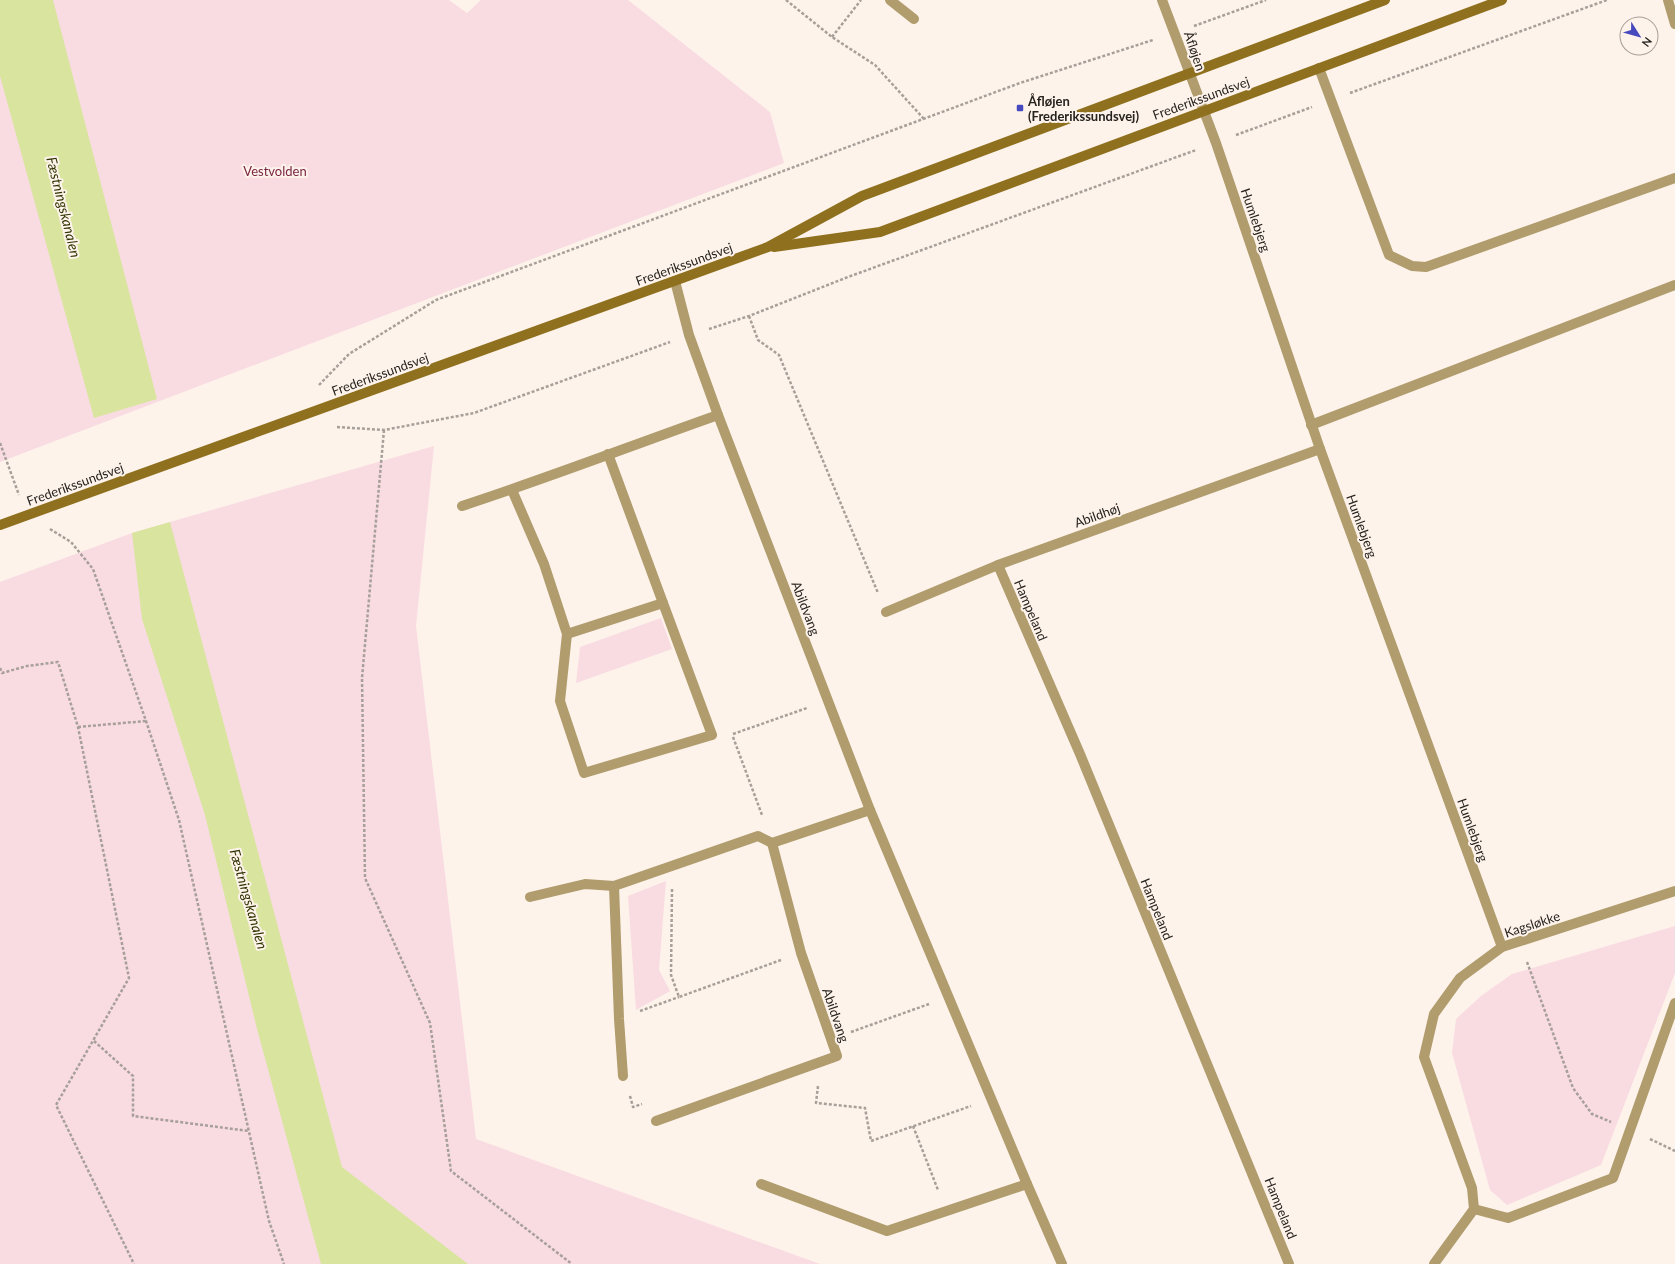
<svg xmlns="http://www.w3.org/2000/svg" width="1675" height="1264" viewBox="0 0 1675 1264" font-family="Lato,sans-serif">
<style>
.green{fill:#f9dbe2}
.water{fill:#d9e59e}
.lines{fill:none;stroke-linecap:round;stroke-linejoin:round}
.path{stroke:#a79f99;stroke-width:2.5;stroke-dasharray:3 2;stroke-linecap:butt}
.lane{stroke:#b09c6d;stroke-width:10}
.street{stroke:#b09c6d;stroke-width:10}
.secondary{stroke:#8f701e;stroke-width:10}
.poi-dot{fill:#474abf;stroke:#fdf3eb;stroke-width:1.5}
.labels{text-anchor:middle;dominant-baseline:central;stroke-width:4;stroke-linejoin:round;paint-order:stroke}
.street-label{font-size:13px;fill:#26221e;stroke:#fdf3eb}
.poi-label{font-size:13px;font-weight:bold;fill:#26221e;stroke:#fdf3eb;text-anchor:start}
.park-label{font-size:13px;fill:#7b2544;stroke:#fdf3eb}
.water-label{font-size:14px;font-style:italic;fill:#2e3300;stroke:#fdf3eb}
</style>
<rect width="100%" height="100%" fill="#fdf3eb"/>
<g class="green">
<path d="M 0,0 L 449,0 L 467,13 L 481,0 L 628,0 L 770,112 L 784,163 L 0,462 Z"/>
<path d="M 434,446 L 416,626 L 476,1139 L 820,1264 L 0,1264 L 0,582 L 132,533 Z"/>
<path d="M 661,618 L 672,649 L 576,683 L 580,647 Z"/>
<path d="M 666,881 L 659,970 L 670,991 L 636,1010 L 628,896 Z"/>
<path d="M 1675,926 L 1675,973 L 1601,1165 L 1507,1205 L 1490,1190 L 1452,1053 L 1456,1019 L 1481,996 L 1512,974 Z"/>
</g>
<g class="water">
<path d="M 0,0 L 53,0 L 157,399 L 94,418 L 0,76 Z"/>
<path d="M 170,522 L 342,1167 L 468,1264 L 321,1264 L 257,1029 L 205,815 L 142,619 L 132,533 Z"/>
</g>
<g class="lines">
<g class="path">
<path d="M 786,0 L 832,37 L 875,65 L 924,119"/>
<path d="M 1194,26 L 1266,0"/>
<path d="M 832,37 L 861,0"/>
<path d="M 1350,93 L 1607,0"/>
<path d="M 1236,135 L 1312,107"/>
<path d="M 749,316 L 758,340 L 779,355 L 878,593"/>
<path d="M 709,329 L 749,316 L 848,277 L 1196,150"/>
<path d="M 319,385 L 349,354 L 436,300 L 1020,83 L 1153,40"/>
<path d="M 337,427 L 384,430 L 474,413 L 670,342"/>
<path d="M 384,430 L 362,678 L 365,878 L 430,1023 L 451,1171 L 572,1264"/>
<path d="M 0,443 L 19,495"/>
<path d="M 50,529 L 71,542 L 93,569 L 146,721 L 179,820 L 269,1221 L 284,1264"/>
<path d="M 0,668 L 2,673 L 27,666 L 58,662 L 78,727 L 129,978 L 56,1105 L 134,1264"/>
<path d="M 78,727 L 146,721"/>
<path d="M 733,734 L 807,708"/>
<path d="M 733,737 L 762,815"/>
<path d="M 672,889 L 671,975 L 679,997 L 781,960"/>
<path d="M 1527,962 L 1573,1088 L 1592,1114 L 1611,1122"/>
<path d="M 640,1011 L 679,997"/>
<path d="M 851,1032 L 929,1004"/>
<path d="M 94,1041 L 133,1076 L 133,1116 L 249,1131"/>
<path d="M 818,1086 L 816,1103 L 865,1108 L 871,1141 L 971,1106"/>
<path d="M 630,1096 L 633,1107 L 642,1104"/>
<path d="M 913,1126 L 938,1190"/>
<path d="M 1650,1139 L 1675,1151"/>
</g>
<g class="lane">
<path d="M 1668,0 L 1675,24"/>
<path d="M 1319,68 L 1389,255 L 1412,266 L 1426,267 L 1675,178"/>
<path d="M 1311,425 L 1675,285"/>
</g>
<g class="street">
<path d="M 890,0 L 914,19"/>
<path d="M 1162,0 L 1216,143 L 1320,449 L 1502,947"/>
<path d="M 675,281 L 689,335 L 718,415 L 870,810 L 1027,1184 L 1062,1264"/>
<path d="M 608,454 L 663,603"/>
<path d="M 512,490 L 544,564 L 567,634 L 560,701 L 584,773 L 712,735 L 663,603 L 567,634"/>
<path d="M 462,506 C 548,478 633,445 718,415"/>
<path d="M 998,565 L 1080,754 L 1289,1264"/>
<path d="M 886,612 L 998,565 L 1320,449"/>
<path d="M 530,897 L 585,884 L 614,886"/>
<path d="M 623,1076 L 619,1019 L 614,886 L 758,836 L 772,843 L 870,810"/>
<path d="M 656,1121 L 837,1056 L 801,953 L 772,843"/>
<path d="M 761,1184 L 887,1231 L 1027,1184"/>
<path d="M 1474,1209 L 1508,1218 L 1613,1178 L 1675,1003"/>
<path d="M 1434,1264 L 1474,1209 L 1472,1188 L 1424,1057 L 1434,1014 L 1460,978 L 1502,947 L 1675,891"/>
</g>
<g class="secondary">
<path d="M 774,247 L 880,232 L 1502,0"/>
<path d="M 0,525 L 768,247 L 862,196 L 1385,0"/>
</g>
</g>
<rect class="poi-dot" x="1016" y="104" width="8" height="8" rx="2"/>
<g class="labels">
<g class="street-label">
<text transform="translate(1195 51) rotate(71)">Åfløjen</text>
<text transform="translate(1201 98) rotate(-20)">Frederikssundsvej</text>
<text transform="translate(1256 220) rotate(71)">Humlebjerg</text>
<text transform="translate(684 264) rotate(-20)">Frederikssundsvej</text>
<text transform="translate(380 374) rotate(-20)">Frederikssundsvej</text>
<text transform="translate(75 484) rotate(-20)">Frederikssundsvej</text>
<text transform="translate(1097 515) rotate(-20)">Abildhøj</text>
<text transform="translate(1362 526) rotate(70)">Humlebjerg</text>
<text transform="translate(806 608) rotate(69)">Abildvang</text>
<text transform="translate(1031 610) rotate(67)">Hampeland</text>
<text transform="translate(1473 830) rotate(70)">Humlebjerg</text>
<text transform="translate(1157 909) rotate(68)">Hampeland</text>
<text transform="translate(1532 924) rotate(-18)">Kagsløkke</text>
<text transform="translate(836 1015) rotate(71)">Abildvang</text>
<text transform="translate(1281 1208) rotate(68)">Hampeland</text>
</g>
<g class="poi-label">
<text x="1028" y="101">Åfløjen<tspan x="1028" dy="15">(Frederikssundsvej)</tspan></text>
</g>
<g class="park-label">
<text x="275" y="171">Vestvolden</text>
</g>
<g class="water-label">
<text transform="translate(64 207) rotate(76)">Fæstningskanalen</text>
<text transform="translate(249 899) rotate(74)">Fæstningskanalen</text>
</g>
</g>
<g transform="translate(1639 36) rotate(127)"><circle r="19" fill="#fdf3eb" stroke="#a79f99"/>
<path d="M0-3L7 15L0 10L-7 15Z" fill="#474abf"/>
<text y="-6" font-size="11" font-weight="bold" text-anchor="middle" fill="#26221e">N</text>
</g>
</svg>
